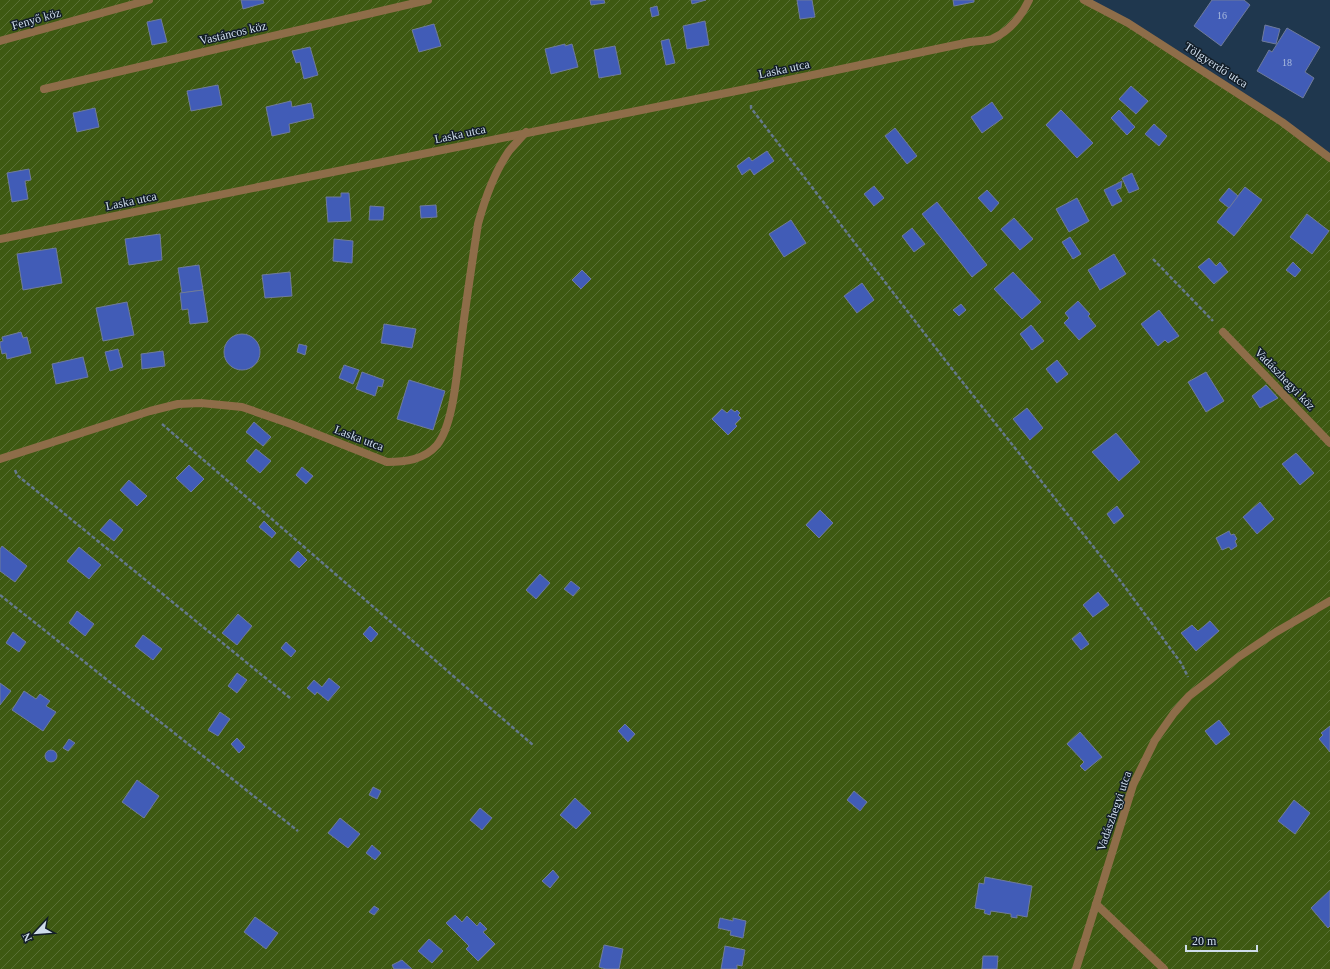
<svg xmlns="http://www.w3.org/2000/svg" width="1330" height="969" viewBox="0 0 1330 969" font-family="'Times New Roman',serif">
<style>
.garden{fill:url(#garden-furrows)}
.building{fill:#415cb7;stroke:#6f7b9b}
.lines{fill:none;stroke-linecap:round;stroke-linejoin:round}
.path{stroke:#65798d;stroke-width:2.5;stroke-dasharray:4 2;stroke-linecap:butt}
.lane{stroke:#8e6d49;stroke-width:8}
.street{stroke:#8e6d49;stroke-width:8}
.labels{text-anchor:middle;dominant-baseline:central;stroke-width:3;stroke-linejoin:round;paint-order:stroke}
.number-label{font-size:10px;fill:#abbcde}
.street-label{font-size:12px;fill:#cedceb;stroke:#131e28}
</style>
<defs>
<pattern id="garden-furrows" width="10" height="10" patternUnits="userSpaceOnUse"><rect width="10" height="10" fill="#3e5912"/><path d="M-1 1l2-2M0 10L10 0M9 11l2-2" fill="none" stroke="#597035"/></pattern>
</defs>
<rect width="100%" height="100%" fill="#1f374e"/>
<path class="garden" d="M 0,0 L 1084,0 L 1128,23 L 1330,158 L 1330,969 L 0,969 Z"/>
<g class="building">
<path d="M 241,0 L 263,0 L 264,3 L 243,9 Z"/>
<path d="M 590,0 L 604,0 L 605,3 L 591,5 Z"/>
<path d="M 691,0 L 706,0 L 692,4 Z"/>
<path d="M 797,0 L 812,0 L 815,17 L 800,19 Z"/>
<path d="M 953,0 L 974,0 L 974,2 L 954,6 Z"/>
<path d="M 1212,0 L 1244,0 L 1250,5 L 1221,46 L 1194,26 Z"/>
<path d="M 657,6 L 659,15 L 652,17 L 650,8 Z"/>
<path d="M 161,19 L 167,42 L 152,45 L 147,22 Z"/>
<path d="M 705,21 L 709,45 L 687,49 L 683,26 Z"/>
<path d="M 434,24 L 441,46 L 419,52 L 412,30 Z"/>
<path d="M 1265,25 L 1280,29 L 1276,44 L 1262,41 Z"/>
<path d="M 1287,28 L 1320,47 L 1305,72 L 1314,78 L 1303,98 L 1257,71 L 1269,50 L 1272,52 Z"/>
<path d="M 669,39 L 675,63 L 666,65 L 661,41 Z"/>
<path d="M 565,44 L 565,46 L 572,44 L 578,67 L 551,74 L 545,49 Z"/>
<path d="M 615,46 L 621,74 L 599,78 L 594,50 Z"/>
<path d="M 310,47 L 318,75 L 304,79 L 300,62 L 296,63 L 292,51 Z"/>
<path d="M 218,85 L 222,105 L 191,111 L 187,91 Z"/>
<path d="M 1131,86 L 1148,101 L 1136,114 L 1119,99 Z"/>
<path d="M 291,101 L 292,107 L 311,103 L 314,118 L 289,124 L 290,132 L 272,136 L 266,107 Z"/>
<path d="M 992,102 L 1003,118 L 982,133 L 971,117 Z"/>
<path d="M 95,108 L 99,127 L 77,132 L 73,113 Z"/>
<path d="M 1061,110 L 1093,143 L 1077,158 L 1046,125 Z"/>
<path d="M 1119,110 L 1135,127 L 1127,135 L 1111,118 Z"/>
<path d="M 1154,124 L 1167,136 L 1159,146 L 1145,134 Z"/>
<path d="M 895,128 L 917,156 L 907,164 L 885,136 Z"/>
<path d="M 767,151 L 774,161 L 754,175 L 750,169 L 742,175 L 737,166 L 749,157 L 752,161 Z"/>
<path d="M 29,169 L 31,180 L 25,181 L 28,199 L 12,202 L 7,173 Z"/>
<path d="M 1132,173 L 1139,189 L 1129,193 L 1122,178 Z"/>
<path d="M 1122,181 L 1121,188 L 1116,190 L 1122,201 L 1112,206 L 1104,190 Z"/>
<path d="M 874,186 L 884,198 L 874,206 L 864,194 Z"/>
<path d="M 1245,187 L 1262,200 L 1234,236 L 1217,222 Z"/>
<path d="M 1229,188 L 1238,196 L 1229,208 L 1219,200 Z"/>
<path d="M 987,190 L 999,203 L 991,212 L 978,198 Z"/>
<path d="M 341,193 L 349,193 L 351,221 L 328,222 L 326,197 L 341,197 Z"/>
<path d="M 1077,198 L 1089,221 L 1069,232 L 1056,209 Z"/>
<path d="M 937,202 L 987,265 L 972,277 L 922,214 Z"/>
<path d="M 436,205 L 437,217 L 421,218 L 420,206 Z"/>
<path d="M 370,206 L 384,207 L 383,220 L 369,220 Z"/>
<path d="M 1307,214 L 1329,231 L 1312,254 L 1290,237 Z"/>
<path d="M 1014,218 L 1033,239 L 1020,250 L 1001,229 Z"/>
<path d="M 791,220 L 806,243 L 784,257 L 769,234 Z"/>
<path d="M 912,228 L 925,244 L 914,252 L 902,236 Z"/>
<path d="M 160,234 L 162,260 L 129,265 L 125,239 Z"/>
<path d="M 1070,237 L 1081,254 L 1073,259 L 1062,242 Z"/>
<path d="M 334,239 L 353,241 L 352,263 L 333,261 Z"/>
<path d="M 56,248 L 62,283 L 23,290 L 17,254 Z"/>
<path d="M 1114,254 L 1126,274 L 1100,290 L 1088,270 Z"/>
<path d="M 1209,258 L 1216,266 L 1220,262 L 1228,272 L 1214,284 L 1198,267 Z"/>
<path d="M 1293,262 L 1301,270 L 1295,277 L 1286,270 Z"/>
<path d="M 199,265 L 203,290 L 182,293 L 178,268 Z"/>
<path d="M 582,270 L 591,279 L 581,289 L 572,280 Z"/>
<path d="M 290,272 L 292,296 L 265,298 L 262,275 Z"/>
<path d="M 1013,272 L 1041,302 L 1022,319 L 994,289 Z"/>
<path d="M 862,283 L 874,300 L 857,313 L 844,296 Z"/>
<path d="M 203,290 L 208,322 L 190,324 L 188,309 L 182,310 L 180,293 Z"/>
<path d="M 1078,301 L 1090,314 L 1088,316 L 1096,326 L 1079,340 L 1064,323 L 1069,318 L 1065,313 Z"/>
<path d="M 127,302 L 134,335 L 103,341 L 96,308 Z"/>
<path d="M 961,304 L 966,310 L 959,316 L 953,310 Z"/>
<path d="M 1159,310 L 1179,336 L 1168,343 L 1165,340 L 1158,346 L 1141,324 Z"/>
<path d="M 384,324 L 416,329 L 412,348 L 381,343 Z"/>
<path d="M 1031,325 L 1044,341 L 1032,350 L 1020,334 Z"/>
<path d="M 21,332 L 23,338 L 27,337 L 31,353 L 7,359 L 6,353 L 2,354 L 0,345 L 0,342 L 3,341 L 2,337 Z"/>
<circle cx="242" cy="352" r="18"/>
<path d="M 299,344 L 307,346 L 305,355 L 297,352 Z"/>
<path d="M 118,349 L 123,367 L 110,371 L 105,352 Z"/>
<path d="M 163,351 L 165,366 L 142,369 L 141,354 Z"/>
<path d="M 83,357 L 88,377 L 56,384 L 52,364 Z"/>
<path d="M 1057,360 L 1068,374 L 1057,383 L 1046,369 Z"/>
<path d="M 344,365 L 359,370 L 353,384 L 339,378 Z"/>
<path d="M 362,372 L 384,380 L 382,387 L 378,386 L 375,396 L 356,389 Z"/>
<path d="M 1206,372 L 1224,401 L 1206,412 L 1188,382 Z"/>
<path d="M 409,380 L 445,391 L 433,430 L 397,419 Z"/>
<path d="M 1266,385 L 1278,398 L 1260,408 L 1252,396 Z"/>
<path d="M 1027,408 L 1043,428 L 1030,440 L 1013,419 Z"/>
<path d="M 722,409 L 727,413 L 731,409 L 735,412 L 737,410 L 740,413 L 738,415 L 741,418 L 735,424 L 737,426 L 728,435 L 712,419 Z"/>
<path d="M 254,422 L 271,437 L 263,446 L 246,432 Z"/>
<path d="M 1116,433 L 1140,462 L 1119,481 L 1092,452 Z"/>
<path d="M 256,449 L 271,461 L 260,473 L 246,461 Z"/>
<path d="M 1296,453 L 1314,473 L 1300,485 L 1282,464 Z"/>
<path d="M 189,465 L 204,479 L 191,492 L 176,478 Z"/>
<path d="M 302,467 L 313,476 L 306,484 L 296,475 Z"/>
<path d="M 129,480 L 147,496 L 137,506 L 120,490 Z"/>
<path d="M 1260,502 L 1274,519 L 1257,534 L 1243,517 Z"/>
<path d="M 1117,506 L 1124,516 L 1114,524 L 1107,514 Z"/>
<path d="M 820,510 L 833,523 L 819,538 L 806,525 Z"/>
<path d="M 110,519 L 123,530 L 114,541 L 100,530 Z"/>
<path d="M 264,521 L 276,533 L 272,538 L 259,527 Z"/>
<path d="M 1229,531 L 1231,535 L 1234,534 L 1237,539 L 1235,541 L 1237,546 L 1231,550 L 1229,547 L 1222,550 L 1216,538 Z"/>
<path d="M 2,546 L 27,566 L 15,582 L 0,571 L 0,549 Z"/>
<path d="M 79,547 L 101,565 L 89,579 L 67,561 Z"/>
<path d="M 298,551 L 307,560 L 299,568 L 290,560 Z"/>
<path d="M 540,574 L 550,583 L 536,599 L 526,590 Z"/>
<path d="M 571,581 L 580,588 L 573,596 L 564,589 Z"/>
<path d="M 1098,592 L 1109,605 L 1093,617 L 1083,605 Z"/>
<path d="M 77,611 L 94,624 L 85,636 L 69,623 Z"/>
<path d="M 238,614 L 252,626 L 237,645 L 222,633 Z"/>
<path d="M 1210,621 L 1219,631 L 1196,651 L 1181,633 L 1192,625 L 1198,631 Z"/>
<path d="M 370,626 L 378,634 L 371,642 L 363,634 Z"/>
<path d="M 13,632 L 26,642 L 19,652 L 6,643 Z"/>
<path d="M 1080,632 L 1089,644 L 1081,650 L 1072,639 Z"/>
<path d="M 143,635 L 162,649 L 153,660 L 135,646 Z"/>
<path d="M 286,642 L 296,651 L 291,657 L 281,648 Z"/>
<path d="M 237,673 L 247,680 L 237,693 L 228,686 Z"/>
<path d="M 329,678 L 340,687 L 328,701 L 317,692 L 315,695 L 307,688 L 314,680 L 322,687 Z"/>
<path d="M 0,683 L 11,691 L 0,705 Z"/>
<path d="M 24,691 L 36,699 L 40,694 L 50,701 L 46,706 L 56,712 L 43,731 L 12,710 Z"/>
<path d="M 220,712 L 230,719 L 218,736 L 208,730 Z"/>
<path d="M 1219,720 L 1230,734 L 1216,745 L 1205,731 Z"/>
<path d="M 625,724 L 635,734 L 628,742 L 618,731 Z"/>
<path d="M 1330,726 L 1330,752 L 1319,739 L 1323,735 L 1321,733 Z"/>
<path d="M 1080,732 L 1102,757 L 1085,771 L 1080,766 L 1084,762 L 1067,744 Z"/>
<path d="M 237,738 L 245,747 L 239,753 L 231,744 Z"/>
<path d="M 69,739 L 75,743 L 68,751 L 63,748 Z"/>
<circle cx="51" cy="756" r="6"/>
<path d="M 137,780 L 159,796 L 144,818 L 122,802 Z"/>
<path d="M 373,787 L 381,791 L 377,799 L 369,795 Z"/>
<path d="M 854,791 L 867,802 L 860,811 L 847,800 Z"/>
<path d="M 575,798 L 591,813 L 576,829 L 560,815 Z"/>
<path d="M 1294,800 L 1310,813 L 1295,834 L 1278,821 Z"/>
<path d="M 480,808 L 492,818 L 482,830 L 470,820 Z"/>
<path d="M 340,818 L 360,834 L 348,848 L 328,833 Z"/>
<path d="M 372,845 L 381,853 L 375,860 L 366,853 Z"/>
<path d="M 553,870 L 559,877 L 550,888 L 542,881 Z"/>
<path d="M 985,877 L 1032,886 L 1027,917 L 1017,915 L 1017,918 L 1011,917 L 1011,914 L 991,911 L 990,915 L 984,913 L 985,910 L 975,908 L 979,883 L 984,884 Z"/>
<path d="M 1330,890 L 1330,926 L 1328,928 L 1311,908 Z"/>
<path d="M 374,906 L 379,909 L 374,915 L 369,912 Z"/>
<path d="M 455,915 L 462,922 L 467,916 L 477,926 L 480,922 L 487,929 L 483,932 L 495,944 L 478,961 L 466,949 L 469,946 L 446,923 Z"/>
<path d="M 255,917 L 278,933 L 266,949 L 244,932 Z"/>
<path d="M 720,918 L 733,921 L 733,918 L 746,921 L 743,938 L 730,935 L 731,931 L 718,928 Z"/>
<path d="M 429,939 L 443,951 L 432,963 L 418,951 Z"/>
<path d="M 604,945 L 623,949 L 619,969 L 606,969 L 599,967 Z"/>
<path d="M 725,946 L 745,950 L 742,966 L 737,965 L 737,969 L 721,969 Z"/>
<path d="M 983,956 L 998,956 L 997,969 L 982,969 Z"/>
<path d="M 402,960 L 412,969 L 394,969 L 392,965 Z"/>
</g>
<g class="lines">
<g class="path">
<path d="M 751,105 L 751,108 L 945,360 L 1119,579 L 1181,663 L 1188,677"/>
<path d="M 1153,259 L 1213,321"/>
<path d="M 162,424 L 533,745"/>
<path d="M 15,470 L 17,475 L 290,698"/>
<path d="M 0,595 L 298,831"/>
</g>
<path class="lane" d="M 1096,904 L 1164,969"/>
<g class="street">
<path d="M 1084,0 L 1128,23 L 1282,122 L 1330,158"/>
<path d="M 0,41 L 149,0"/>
<path d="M 44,89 L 428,0"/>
<path d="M 0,239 L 746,89 L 970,42 C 977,41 986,41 992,39 C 1010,31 1021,17 1029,0"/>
<path d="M 1223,332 L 1330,443"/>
<path d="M 0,459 L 150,411 L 178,404 L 201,403 L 242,407 L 291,424 L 387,462 C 405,462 424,460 437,445 C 454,424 457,369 461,342 C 466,302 472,263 478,224 C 485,198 494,173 509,151 C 514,145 520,139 526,132"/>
<path d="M 1076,969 L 1133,785 L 1155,740 L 1174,713 L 1189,696 L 1211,679 L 1237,658 L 1276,632 L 1330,601"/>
</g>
</g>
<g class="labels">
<g class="number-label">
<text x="1222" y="15">16</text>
<text x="1287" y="62">18</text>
</g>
<g class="street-label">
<text transform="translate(36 19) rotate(-16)">Fenyő köz</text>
<text transform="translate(233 33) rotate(-13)">Vastáncos köz</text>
<text transform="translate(1216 65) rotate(33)">Tölgyerdő utca</text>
<text transform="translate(784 69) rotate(-12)">Laska utca</text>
<text transform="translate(460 134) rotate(-12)">Laska utca</text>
<text transform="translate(131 201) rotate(-12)">Laska utca</text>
<text transform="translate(1285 379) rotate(46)">Vadászhegyi köz</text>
<text transform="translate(359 438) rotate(21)">Laska utca</text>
<text transform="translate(1114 811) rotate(-71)">Vadászhegyi utca</text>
</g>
</g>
<g transform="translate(36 933) rotate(244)" stroke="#131e28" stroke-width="3" paint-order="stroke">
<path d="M0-3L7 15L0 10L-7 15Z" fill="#cedceb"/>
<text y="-6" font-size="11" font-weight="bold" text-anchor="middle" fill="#cedceb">N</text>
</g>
<path d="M1186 945v6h71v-6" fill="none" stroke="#cedceb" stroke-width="2"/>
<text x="1192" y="945" font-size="12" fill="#cedceb" stroke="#131e28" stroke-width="3" paint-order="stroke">20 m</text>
</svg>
